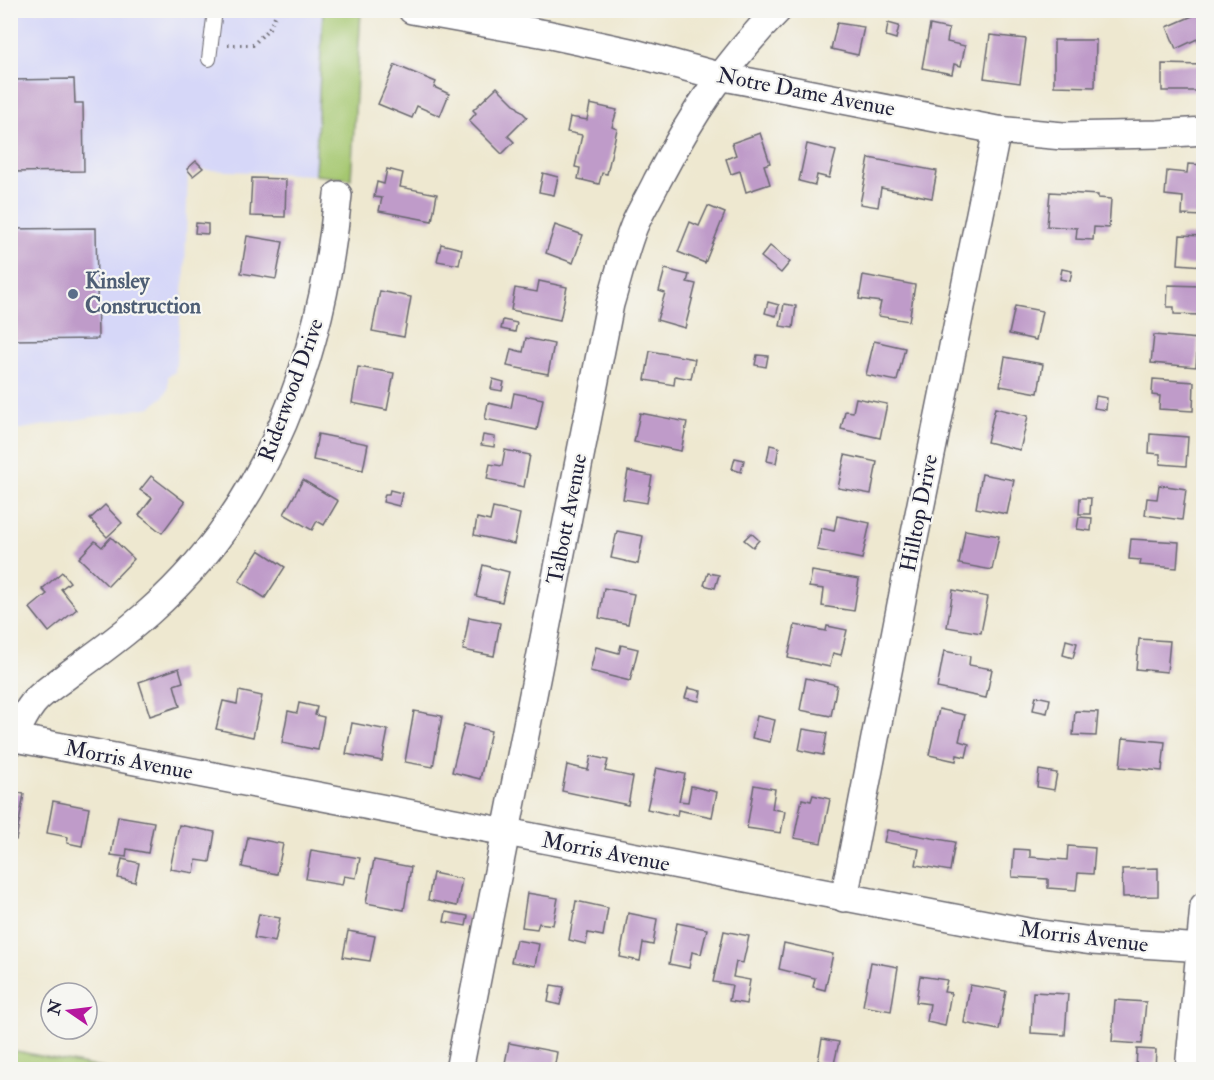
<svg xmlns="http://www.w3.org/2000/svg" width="1214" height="1080" viewBox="0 0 1214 1080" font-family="'IM FELL Double Pica',serif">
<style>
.built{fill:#d6d7f8}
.green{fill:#a5c76f;stroke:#647455;stroke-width:1.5}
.building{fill:#bf9bc9}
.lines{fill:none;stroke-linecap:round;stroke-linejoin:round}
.lane-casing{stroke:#69676f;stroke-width:16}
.street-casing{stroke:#69676f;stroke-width:30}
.path{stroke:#69676f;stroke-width:4;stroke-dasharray:1.5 4.5;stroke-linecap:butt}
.lane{stroke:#fff;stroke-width:14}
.street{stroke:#fff;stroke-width:27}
.service-dot{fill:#5c6f8a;stroke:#f6f6f2;stroke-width:2}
.labels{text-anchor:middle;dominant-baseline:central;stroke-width:4.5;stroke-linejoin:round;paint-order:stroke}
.street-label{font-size:22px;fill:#22223b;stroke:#f6f6f2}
.service-label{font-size:22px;font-weight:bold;fill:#4e5e75;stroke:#f6f6f2;text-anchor:start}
</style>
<rect width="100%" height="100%" fill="#f6f6f2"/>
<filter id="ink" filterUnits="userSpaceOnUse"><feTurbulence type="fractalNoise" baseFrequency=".0167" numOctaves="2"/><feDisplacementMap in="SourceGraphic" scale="12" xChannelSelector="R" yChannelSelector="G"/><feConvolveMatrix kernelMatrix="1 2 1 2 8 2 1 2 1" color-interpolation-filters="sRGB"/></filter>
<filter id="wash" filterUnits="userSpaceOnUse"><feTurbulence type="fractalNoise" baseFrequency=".008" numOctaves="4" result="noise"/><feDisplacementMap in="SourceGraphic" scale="24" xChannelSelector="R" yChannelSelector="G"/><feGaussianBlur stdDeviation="1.35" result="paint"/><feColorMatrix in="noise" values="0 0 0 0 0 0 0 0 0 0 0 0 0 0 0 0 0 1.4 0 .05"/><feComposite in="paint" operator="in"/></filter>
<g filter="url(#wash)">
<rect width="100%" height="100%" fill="#eee8d0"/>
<path class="built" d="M 11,11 L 323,11 L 315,175 L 188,169 L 185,271 L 175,372 L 168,376 L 168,389 L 163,397 L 151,407 L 11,431 Z"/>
<g class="green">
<path d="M 323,11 L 361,11 L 351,179 L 315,175 Z"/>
<path d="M 11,1050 L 106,1069 L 11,1069 Z"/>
</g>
<g id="blocks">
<g class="building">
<path d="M 1204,11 L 1204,45 L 1200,46 L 1197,39 L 1176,49 L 1167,27 Z"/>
<path d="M 837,23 L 864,27 L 858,55 L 831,49 Z"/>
<path d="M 888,23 L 899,26 L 896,39 L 886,36 Z"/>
<path d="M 930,25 L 949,29 L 947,42 L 965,46 L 961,66 L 954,64 L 952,74 L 922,68 Z"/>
<path d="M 990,35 L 1026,39 L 1020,83 L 984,78 Z"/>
<path d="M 1054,40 L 1096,40 L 1095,87 L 1054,86 Z"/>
<path d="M 1162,64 L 1204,65 L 1204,91 L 1162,91 Z"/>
<path d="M 395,65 L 436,82 L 434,87 L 449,94 L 440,116 L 417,106 L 412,118 L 378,104 Z"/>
<path d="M 74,79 L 75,103 L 83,103 L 84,171 L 10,172 L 10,80 Z"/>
<path d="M 497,87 L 527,117 L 508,136 L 514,142 L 502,154 L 469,121 L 476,113 L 473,110 Z"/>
<path d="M 590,104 L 617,110 L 612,127 L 617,129 L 607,174 L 602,173 L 599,184 L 578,179 L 580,168 L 575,167 L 582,135 L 567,132 L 570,117 L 587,120 Z"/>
<path d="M 760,133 L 770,163 L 764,165 L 770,184 L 746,192 L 740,171 L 731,174 L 726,159 L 736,155 L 732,143 Z"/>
<path d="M 807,144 L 836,151 L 829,178 L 817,175 L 815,185 L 799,181 Z"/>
<path d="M 869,158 L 937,171 L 932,198 L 881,188 L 878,207 L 860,204 Z"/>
<path d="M 196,161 L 203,168 L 193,176 L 187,169 Z"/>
<path d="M 1188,164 L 1204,165 L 1204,216 L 1182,215 L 1183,197 L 1165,195 L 1167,171 L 1187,173 Z"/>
<path d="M 387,169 L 403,173 L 400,187 L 437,194 L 432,221 L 379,211 L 382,198 L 374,197 L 377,182 L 384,184 Z"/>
<path d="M 543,173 L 558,177 L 554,195 L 539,192 Z"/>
<path d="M 252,178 L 286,179 L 285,217 L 250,216 Z"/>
<path d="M 1050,192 L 1098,195 L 1098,198 L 1111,199 L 1109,228 L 1094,227 L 1093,240 L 1076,239 L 1077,228 L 1047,226 Z"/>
<path d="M 708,206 L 725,213 L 705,263 L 678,252 L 690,222 L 699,226 Z"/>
<path d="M 196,223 L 208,224 L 208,234 L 195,233 Z"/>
<path d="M 555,225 L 583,235 L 573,263 L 546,253 Z"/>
<path d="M 96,228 L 98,339 L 10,340 L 10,229 Z"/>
<path d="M 1180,235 L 1204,236 L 1203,266 L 1178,264 Z"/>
<path d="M 247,236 L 283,242 L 276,279 L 241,273 Z"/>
<path d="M 441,244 L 462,249 L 459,265 L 437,261 Z"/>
<path d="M 770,246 L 790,262 L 781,273 L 761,257 Z"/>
<path d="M 665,269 L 689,275 L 687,282 L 696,284 L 685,328 L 657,320 L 665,293 L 659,291 Z"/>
<path d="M 1062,269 L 1072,271 L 1070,281 L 1060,279 Z"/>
<path d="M 863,275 L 915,285 L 909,321 L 878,316 L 881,302 L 859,299 Z"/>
<path d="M 539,281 L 567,287 L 560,320 L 511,310 L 515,288 L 537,292 Z"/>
<path d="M 1168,285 L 1201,286 L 1199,315 L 1174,314 L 1174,307 L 1167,307 Z"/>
<path d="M 380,291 L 411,297 L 404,337 L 372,331 Z"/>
<path d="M 768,302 L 779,305 L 776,316 L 765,313 Z"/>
<path d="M 784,304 L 796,306 L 793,328 L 780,326 Z"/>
<path d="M 1015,306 L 1042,311 L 1036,340 L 1009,334 Z"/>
<path d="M 503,320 L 517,323 L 515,332 L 501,329 Z"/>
<path d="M 1154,335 L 1198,339 L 1196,367 L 1151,363 Z"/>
<path d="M 526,338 L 554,344 L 548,374 L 507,366 L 511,349 L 523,352 Z"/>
<path d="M 874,341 L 905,348 L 897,381 L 866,375 Z"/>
<path d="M 650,351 L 695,359 L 691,379 L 675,376 L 674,385 L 645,380 Z"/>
<path d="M 757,355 L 768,356 L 766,367 L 755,365 Z"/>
<path d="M 1005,357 L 1043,364 L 1038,393 L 1000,386 Z"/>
<path d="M 358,367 L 394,373 L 387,410 L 352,403 Z"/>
<path d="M 493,379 L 504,382 L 502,391 L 491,389 Z"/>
<path d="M 1153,379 L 1194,382 L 1193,411 L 1159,409 L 1160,396 L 1152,395 Z"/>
<path d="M 514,393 L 543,399 L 537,430 L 485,419 L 488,403 L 511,408 Z"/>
<path d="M 1096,396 L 1107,398 L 1106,410 L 1094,408 Z"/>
<path d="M 856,398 L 887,404 L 880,438 L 841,429 L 845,411 L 853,412 Z"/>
<path d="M 995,408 L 1028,416 L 1020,450 L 987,442 Z"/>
<path d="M 640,413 L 687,422 L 681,451 L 634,442 Z"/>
<path d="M 318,434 L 368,444 L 363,470 L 313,460 Z"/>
<path d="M 1150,434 L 1188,437 L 1186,466 L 1160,464 L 1160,454 L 1149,453 Z"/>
<path d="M 483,435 L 495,437 L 494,447 L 481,445 Z"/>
<path d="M 770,445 L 779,447 L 776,463 L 767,461 Z"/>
<path d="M 505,450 L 530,455 L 524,487 L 487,479 L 490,464 L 502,466 Z"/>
<path d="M 845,455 L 877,462 L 871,494 L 838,488 Z"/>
<path d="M 735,458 L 744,460 L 741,472 L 732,469 Z"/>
<path d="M 628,471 L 652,476 L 647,503 L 623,499 Z"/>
<path d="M 982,474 L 1014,480 L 1007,514 L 976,508 Z"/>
<path d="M 151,476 L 185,502 L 162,533 L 139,515 L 152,498 L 140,490 Z"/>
<path d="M 303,480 L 338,501 L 324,525 L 317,521 L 312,530 L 284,514 Z"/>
<path d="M 1159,485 L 1186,489 L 1182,520 L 1145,515 L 1147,498 L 1157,499 Z"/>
<path d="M 390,490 L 402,493 L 399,506 L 383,502 L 385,494 L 389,494 Z"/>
<path d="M 1080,498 L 1091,498 L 1090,514 L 1079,514 Z"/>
<path d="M 105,505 L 122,523 L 107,537 L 90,519 Z"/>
<path d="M 493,508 L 520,514 L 514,544 L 474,535 L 477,518 L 490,521 Z"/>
<path d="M 837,516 L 870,523 L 862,559 L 817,550 L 821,528 L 834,531 Z"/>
<path d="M 1079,517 L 1092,518 L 1091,531 L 1077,529 Z"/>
<path d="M 965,530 L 999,536 L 992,570 L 959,564 Z"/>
<path d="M 617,531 L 643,536 L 638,564 L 611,558 Z"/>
<path d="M 751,533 L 759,540 L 753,547 L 744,540 Z"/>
<path d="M 111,537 L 134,559 L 108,586 L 79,558 L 95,541 L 102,547 Z"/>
<path d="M 1131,539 L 1179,542 L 1177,568 L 1140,565 L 1141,560 L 1129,559 Z"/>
<path d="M 259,550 L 285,567 L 265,598 L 239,581 Z"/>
<path d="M 483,565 L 509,572 L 502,602 L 476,596 Z"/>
<path d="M 812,571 L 859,579 L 854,611 L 822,606 L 824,589 L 809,587 Z"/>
<path d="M 62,572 L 70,582 L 61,589 L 77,609 L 49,632 L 30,608 L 47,594 L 42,589 Z"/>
<path d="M 708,573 L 719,575 L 715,588 L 704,585 Z"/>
<path d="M 604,588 L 634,594 L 628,624 L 599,618 Z"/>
<path d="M 953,590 L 988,597 L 981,633 L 947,627 Z"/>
<path d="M 469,617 L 500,623 L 494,656 L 463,650 Z"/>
<path d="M 795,625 L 826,631 L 827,626 L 847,630 L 841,655 L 833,653 L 830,667 L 788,658 Z"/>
<path d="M 1139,639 L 1170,641 L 1167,672 L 1136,669 Z"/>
<path d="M 1066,640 L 1077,643 L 1073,658 L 1063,655 Z"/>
<path d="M 621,645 L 638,649 L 630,681 L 590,671 L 596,647 L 619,653 Z"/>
<path d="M 944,651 L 970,656 L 969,665 L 992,669 L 986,698 L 937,688 Z"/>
<path d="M 179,668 L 183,682 L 174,685 L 180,706 L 150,716 L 139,682 Z"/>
<path d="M 806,678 L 837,685 L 831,716 L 800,710 Z"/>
<path d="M 688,688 L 701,691 L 699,701 L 685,698 Z"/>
<path d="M 239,691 L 262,696 L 253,737 L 216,729 L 223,701 L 237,704 Z"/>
<path d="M 1036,696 L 1050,699 L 1047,713 L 1033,710 Z"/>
<path d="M 299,703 L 317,707 L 315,715 L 324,717 L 318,750 L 282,743 L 288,711 L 297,713 Z"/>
<path d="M 939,709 L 965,715 L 959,741 L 969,744 L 966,757 L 957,755 L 956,761 L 929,755 Z"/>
<path d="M 414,711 L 442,716 L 433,767 L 405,762 Z"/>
<path d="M 1075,711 L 1098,712 L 1096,736 L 1073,735 Z"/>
<path d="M 757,716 L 775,720 L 770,742 L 752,738 Z"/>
<path d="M 352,723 L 388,730 L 382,761 L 346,754 Z"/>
<path d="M 464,724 L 491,731 L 480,779 L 452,772 Z"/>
<path d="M 803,729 L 827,733 L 823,755 L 799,750 Z"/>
<path d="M 1123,738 L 1165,742 L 1162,771 L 1120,767 Z"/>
<path d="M 591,756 L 608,760 L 605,771 L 633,777 L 628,805 L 562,791 L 567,765 L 588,770 Z"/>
<path d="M 656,768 L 685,774 L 679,801 L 688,802 L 691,786 L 717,792 L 712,817 L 678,810 L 677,816 L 647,809 Z"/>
<path d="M 1039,770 L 1057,773 L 1054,790 L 1037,787 Z"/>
<path d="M 754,785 L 775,789 L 772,809 L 785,811 L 781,833 L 747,828 Z"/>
<path d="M 10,791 L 24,794 L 16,840 L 10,839 Z"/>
<path d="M 813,795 L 830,799 L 821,843 L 794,838 L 802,799 L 811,801 Z"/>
<path d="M 53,801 L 89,808 L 82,846 L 67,843 L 68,837 L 47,833 Z"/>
<path d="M 118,816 L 154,822 L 148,853 L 127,849 L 126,857 L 111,855 Z"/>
<path d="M 179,825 L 215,832 L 210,862 L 196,860 L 194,873 L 170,869 Z"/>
<path d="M 887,830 L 955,842 L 950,871 L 916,865 L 919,849 L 884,842 Z"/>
<path d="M 248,837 L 283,844 L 277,874 L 242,867 Z"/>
<path d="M 1068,846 L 1095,848 L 1093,874 L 1078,873 L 1076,890 L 1048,888 L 1048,879 L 1012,877 L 1014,849 L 1030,850 L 1030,857 L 1067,860 Z"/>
<path d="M 311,850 L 360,858 L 356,878 L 344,876 L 342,885 L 306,879 Z"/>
<path d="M 122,859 L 139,863 L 135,882 L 118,878 Z"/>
<path d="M 374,860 L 411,867 L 404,910 L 366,903 Z"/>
<path d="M 1158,868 L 1158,896 L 1123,897 L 1122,869 Z"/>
<path d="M 433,873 L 462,879 L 457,906 L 428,900 Z"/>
<path d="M 527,893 L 558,898 L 553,925 L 539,923 L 537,929 L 522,927 Z"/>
<path d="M 576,901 L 608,908 L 603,936 L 588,933 L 586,944 L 569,940 Z"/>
<path d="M 446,912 L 468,916 L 466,926 L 444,922 Z"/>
<path d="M 628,913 L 657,919 L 653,945 L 643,943 L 640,961 L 620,957 Z"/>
<path d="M 259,914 L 280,918 L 275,942 L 254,938 Z"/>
<path d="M 677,923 L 707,929 L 701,954 L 692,952 L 689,968 L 669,964 Z"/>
<path d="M 348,931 L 375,936 L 370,961 L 343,957 Z"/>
<path d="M 724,931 L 749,936 L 743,963 L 736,962 L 733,977 L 750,980 L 746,1004 L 729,1001 L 732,985 L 713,982 Z"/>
<path d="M 516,940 L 539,944 L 535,966 L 511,962 Z"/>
<path d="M 784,943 L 833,954 L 825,990 L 813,987 L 815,978 L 779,969 Z"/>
<path d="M 871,962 L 898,967 L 891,1011 L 863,1006 Z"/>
<path d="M 920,976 L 947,980 L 944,992 L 951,993 L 945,1026 L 927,1022 L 930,1004 L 916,1002 Z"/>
<path d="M 551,985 L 564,987 L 560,1005 L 548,1002 Z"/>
<path d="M 970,985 L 1006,991 L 999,1030 L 964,1023 Z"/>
<path d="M 1033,992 L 1068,994 L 1065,1035 L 1031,1033 Z"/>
<path d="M 1115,1000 L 1146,1002 L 1142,1044 L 1112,1042 Z"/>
<path d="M 822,1039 L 839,1042 L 834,1064 L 818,1061 Z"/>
<path d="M 509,1043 L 557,1052 L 554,1070 L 504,1068 Z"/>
<path d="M 1137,1049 L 1156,1050 L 1155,1070 L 1136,1069 Z"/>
</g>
</g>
</g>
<g filter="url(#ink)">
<use href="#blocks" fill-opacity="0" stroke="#69676f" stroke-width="1.5"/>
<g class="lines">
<g class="lane-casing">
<path id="lane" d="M 209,59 L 215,10"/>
</g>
<g class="street-casing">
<g id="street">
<path d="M 412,10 L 546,34 L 634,53 L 719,76 L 997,130 L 1063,136 L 1158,134 L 1204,131"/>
<path d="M 10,737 L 1028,932 L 1092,941 L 1204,948"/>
<path d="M 13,737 C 20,726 27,708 37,699 C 46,690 59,682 69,674 C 96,655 123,635 148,613 C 270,506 323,353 338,195"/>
<path d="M 844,898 L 910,558 L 997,130"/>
<path d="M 459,1070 L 610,304 C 618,278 624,251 634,226 C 641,210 650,196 657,181 C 691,116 726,62 778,10"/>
<path d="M 1189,1070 L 1204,906"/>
</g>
</g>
<path class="path" d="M 228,45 L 253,45 L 270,27 L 278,10"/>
<use href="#lane" class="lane"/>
<use href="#street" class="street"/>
</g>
</g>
<circle class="service-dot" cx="73" cy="294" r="6"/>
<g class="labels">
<g class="street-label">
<text transform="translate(806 92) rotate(11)">Notre Dame Avenue</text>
<text transform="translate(291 390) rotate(-70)">Riderwood Drive</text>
<text transform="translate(919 513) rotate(-79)">Hilltop Drive</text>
<text transform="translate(567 519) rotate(-79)">Talbott Avenue</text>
<text transform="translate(129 760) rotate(11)">Morris Avenue</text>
<text transform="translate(606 852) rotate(11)">Morris Avenue</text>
<text transform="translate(1084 937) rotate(7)">Morris Avenue</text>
</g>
<g class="service-label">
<text x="85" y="281">Kinsley<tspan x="85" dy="25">Construction</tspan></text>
</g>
</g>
<rect width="1214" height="1080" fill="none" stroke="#f6f6f2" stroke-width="36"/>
<g transform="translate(69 1011) rotate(284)"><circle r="28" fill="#f6f6f2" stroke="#a1a1a9" stroke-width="1.5"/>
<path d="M0-4.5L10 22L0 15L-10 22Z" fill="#b5179e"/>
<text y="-9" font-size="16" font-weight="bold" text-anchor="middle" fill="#22223b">N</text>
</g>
</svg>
